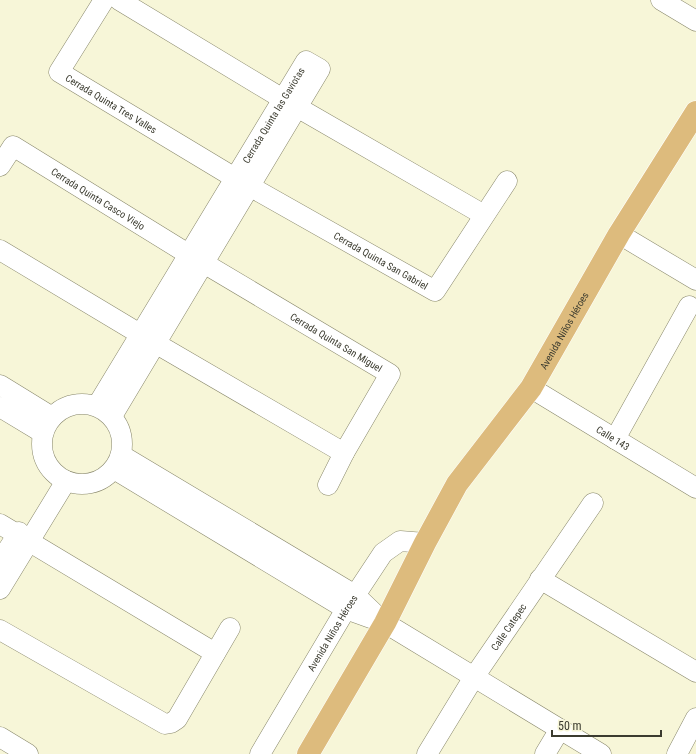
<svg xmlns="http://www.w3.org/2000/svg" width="696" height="754" viewBox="0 0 696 754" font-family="'Roboto Condensed',sans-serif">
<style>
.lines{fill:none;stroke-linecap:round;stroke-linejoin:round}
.minor-casing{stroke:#88876b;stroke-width:21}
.major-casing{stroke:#fff;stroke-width:23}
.minor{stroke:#fff;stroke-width:20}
.major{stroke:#ddbb7d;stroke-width:22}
.labels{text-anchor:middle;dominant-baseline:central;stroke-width:3;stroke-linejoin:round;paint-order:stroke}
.street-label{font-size:10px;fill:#3b3b2f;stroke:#f7f6d8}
</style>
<rect width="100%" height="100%" fill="#f7f6d8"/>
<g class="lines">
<g class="minor-casing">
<g id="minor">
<path id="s1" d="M 104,0 L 59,72 L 235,178 L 435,291 L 507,181"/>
<path d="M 119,0 L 283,99 L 484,215"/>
<path d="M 661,0 L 696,21"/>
<path id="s2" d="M 0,166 L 13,146 L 180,249 L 390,374 L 344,453 L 328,485"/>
<path d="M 619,234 L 696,280"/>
<path d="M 0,250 L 155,343 L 344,453"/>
<path d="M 0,385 L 52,417"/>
<path id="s3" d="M 531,388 L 696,488"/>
<circle cx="82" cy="444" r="40"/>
<path id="s4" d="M 97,406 L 306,61 L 320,69 L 112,416"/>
<path d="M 0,407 L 43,433"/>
<path d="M 615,439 L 689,306"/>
<path d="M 121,455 L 355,595 L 379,618"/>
<path d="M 114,469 L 346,609 L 385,623 L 601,754"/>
<path d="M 0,524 L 215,653"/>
<path d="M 0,562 L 19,532"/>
<path d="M 540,579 L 696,672"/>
<path d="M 0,589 L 66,481"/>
<path d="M 0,630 L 165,724 L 171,723 L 177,719 L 230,628"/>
<path d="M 0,737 L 28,754"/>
<path id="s5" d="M 260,754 L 346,609 L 383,553 L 400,541 L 425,543"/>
<path id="s6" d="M 427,754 L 474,677 L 593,503"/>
<path d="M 545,754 L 560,729"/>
<path d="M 677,754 L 696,718"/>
</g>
</g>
<g class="major-casing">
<g id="major">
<path id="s7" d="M 308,754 L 385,623 L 425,543 L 457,484 L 531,388 L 619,234 L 696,112"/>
</g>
</g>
<use href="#minor" class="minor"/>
<use href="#major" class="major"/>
</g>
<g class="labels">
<g class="street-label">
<text stroke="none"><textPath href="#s1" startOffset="146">Cerrada Quinta Tres Valles</textPath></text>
<text stroke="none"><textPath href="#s4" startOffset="340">Cerrada Quinta las Gaviotas</textPath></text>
<text stroke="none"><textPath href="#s2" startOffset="124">Cerrada Quinta Casco Viejo</textPath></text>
<text stroke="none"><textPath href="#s1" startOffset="458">Cerrada Quinta San Gabriel</textPath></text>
<text stroke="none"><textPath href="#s7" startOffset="496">Avenida Niños Héroes</textPath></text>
<text stroke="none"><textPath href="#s2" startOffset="402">Cerrada Quinta San Miguel</textPath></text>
<text stroke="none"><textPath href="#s3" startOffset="96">Calle 143</textPath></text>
<text stroke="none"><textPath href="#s6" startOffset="151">Calle Catepec</textPath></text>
<text stroke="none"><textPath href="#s5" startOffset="141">Avenida Niños Héroes</textPath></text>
</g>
</g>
<path d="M552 730v6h109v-6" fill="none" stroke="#3b3b2f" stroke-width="2"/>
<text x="558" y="730" font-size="12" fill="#3b3b2f" stroke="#f7f6d8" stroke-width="3" paint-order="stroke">50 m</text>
</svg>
